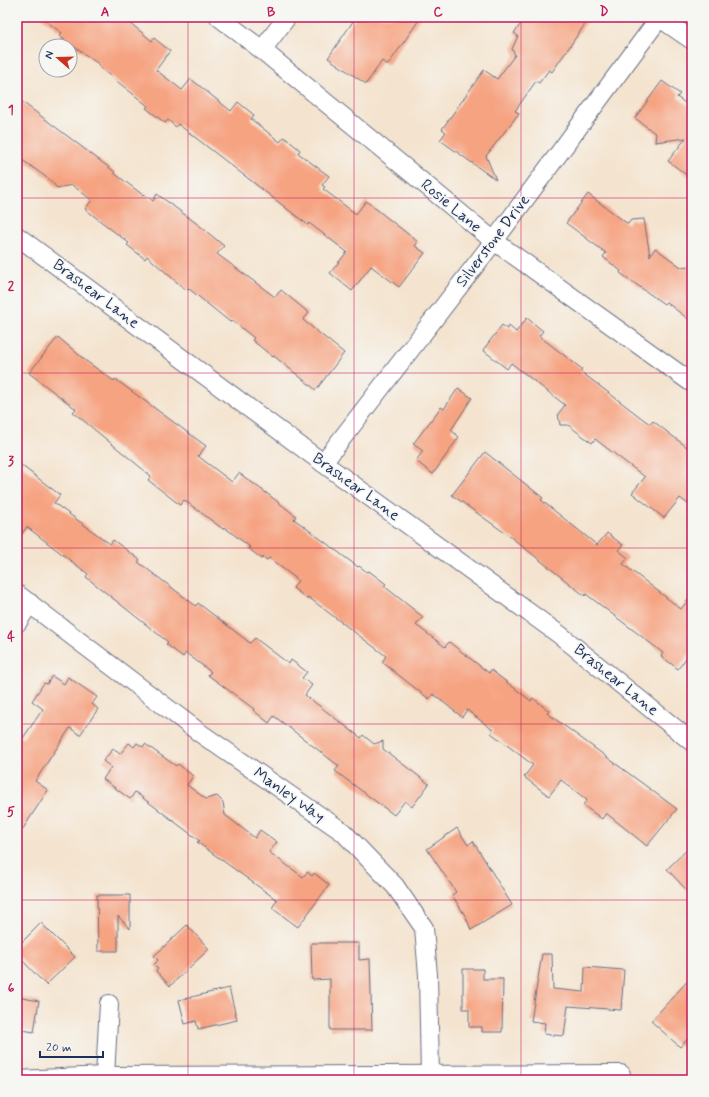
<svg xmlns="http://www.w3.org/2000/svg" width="709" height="1097" viewBox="0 0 709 1097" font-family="Mynerve,sans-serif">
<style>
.building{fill:#f6a381}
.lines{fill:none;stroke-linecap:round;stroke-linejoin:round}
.minor-casing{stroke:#676e85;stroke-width:20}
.minor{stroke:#fff;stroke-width:18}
.grid{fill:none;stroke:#c2185b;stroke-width:1;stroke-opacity:0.55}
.labels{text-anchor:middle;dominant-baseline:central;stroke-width:3.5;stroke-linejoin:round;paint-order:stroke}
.street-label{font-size:16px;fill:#1b2f5e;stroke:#f6f6f2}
.neatline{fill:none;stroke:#c2185b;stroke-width:1.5}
.grid-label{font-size:13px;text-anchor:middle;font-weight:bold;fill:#c2185b}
</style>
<rect width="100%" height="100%" fill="#f6f6f2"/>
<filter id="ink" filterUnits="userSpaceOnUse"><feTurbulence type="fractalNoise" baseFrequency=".025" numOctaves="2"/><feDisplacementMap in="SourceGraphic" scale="8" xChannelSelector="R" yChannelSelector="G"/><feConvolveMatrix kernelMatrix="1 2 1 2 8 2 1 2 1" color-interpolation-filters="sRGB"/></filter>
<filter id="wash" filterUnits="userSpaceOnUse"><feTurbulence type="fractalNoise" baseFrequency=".012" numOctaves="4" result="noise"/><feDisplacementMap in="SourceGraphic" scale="16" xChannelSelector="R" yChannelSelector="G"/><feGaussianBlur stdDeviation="0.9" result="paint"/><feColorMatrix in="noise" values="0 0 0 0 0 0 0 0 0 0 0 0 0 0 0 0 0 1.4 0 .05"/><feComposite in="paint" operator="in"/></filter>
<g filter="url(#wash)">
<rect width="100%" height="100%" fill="#f4e3ce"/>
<g id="blocks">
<g class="building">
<path d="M 41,17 L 123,17 L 152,41 L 154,38 L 170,51 L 156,70 L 182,90 L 191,79 L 231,111 L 238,102 L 254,115 L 251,119 L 280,142 L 284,137 L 300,150 L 298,153 L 329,176 L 322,185 L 325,187 L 323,189 L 356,214 L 366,201 L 418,242 L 415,246 L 425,253 L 399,287 L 371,266 L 352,291 L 330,273 L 347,252 L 309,223 L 308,225 L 178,124 L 176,127 L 168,120 L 165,123 L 146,108 L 148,106 L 99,67 L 100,65 L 59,36 L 62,33 Z"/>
<path d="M 356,17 L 421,17 L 388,65 L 382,61 L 366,84 L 328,58 Z"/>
<path d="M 526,17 L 590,17 L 552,72 L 549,70 L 539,83 L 536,81 L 515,111 L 519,113 L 486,156 L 496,180 L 440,140 L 446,132 L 442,129 L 484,70 L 497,79 L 515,55 L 512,49 L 518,36 L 514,33 Z"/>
<path d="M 662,81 L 680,94 L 677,97 L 692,108 L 692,179 L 668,161 L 686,138 L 655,142 L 656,134 L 635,118 Z"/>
<path d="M 17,98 L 115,172 L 114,173 L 143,195 L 144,194 L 153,201 L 157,194 L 200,226 L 224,246 L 217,254 L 275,297 L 281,290 L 309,313 L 303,320 L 344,353 L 316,390 L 274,356 L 273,357 L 252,340 L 254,338 L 233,321 L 230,322 L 188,288 L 186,290 L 147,256 L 145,259 L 127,245 L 129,243 L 121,237 L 85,209 L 92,200 L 72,185 L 57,188 L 50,180 L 17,156 Z"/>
<path d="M 588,194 L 628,224 L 631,220 L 644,219 L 650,256 L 655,248 L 681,267 L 692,266 L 692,322 L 666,302 L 664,304 L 620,273 L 621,271 L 603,257 L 606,253 L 566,223 Z"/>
<path d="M 527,318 L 543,331 L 539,336 L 582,369 L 580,371 L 643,419 L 650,424 L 653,421 L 692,451 L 692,507 L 680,498 L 664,518 L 632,493 L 645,477 L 595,439 L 592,443 L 568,425 L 560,425 L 558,414 L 565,405 L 511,363 L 507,369 L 483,350 L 502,325 L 507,329 L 509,326 L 516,332 Z"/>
<path d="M 58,337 L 86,361 L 114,381 L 115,379 L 206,446 L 198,456 L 232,482 L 239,473 L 269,495 L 296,516 L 294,519 L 358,567 L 359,566 L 367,572 L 369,571 L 386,584 L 384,586 L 423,617 L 416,625 L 445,647 L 449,642 L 489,673 L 491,670 L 531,701 L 533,698 L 549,711 L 547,713 L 677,809 L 647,846 L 606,813 L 602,819 L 583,805 L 587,800 L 561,780 L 549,796 L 524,777 L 533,765 L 491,733 L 493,730 L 467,710 L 462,717 L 433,694 L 429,699 L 382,662 L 386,656 L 308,597 L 307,599 L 293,588 L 298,580 L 269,558 L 267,560 L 263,557 L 262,559 L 248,548 L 250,547 L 224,527 L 223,529 L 184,500 L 180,505 L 148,480 L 151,476 L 73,412 L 76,409 L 29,373 Z"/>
<path d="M 458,388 L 472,398 L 451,430 L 459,437 L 433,474 L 416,461 L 423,451 L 413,444 L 441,407 L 444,409 Z"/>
<path d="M 485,452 L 543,498 L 541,500 L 597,545 L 607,533 L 623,545 L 618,550 L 628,558 L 623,564 L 681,609 L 692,595 L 692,650 L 678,669 L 661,656 L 663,653 L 658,649 L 586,594 L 585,596 L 512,538 L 452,495 Z"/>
<path d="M 17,462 L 60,495 L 54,503 L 87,527 L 110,544 L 113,540 L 140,560 L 138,562 L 196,606 L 198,603 L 250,643 L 255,638 L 289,664 L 291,660 L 307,672 L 302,678 L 312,685 L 305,695 L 361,738 L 363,735 L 374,744 L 383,741 L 383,749 L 429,784 L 412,807 L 405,801 L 394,815 L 335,771 L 339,766 L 274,716 L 269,723 L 253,710 L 254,709 L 208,675 L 211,672 L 186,653 L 183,657 L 166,644 L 168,642 L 86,577 L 88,574 L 27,527 L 17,540 Z"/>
<path d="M 52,676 L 64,684 L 68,677 L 97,697 L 92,704 L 98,709 L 80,735 L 70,728 L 35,781 L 48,790 L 17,838 L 17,733 L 23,738 L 43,709 L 32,701 L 44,683 L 47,684 Z"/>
<path d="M 129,743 L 134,747 L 137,743 L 143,747 L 145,744 L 176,766 L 178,764 L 193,776 L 187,785 L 206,799 L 217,796 L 223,802 L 225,815 L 255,838 L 260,830 L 277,842 L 269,852 L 303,877 L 307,872 L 312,876 L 314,873 L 329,885 L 298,927 L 272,908 L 277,900 L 197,842 L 200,841 L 135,792 L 130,799 L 103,779 L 111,767 L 103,761 L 113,749 L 120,754 Z"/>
<path d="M 457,828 L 468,845 L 473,841 L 512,905 L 471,930 L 466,917 L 452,895 L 456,892 L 427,849 Z"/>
<path d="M 692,845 L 692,896 L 667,869 Z"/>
<path d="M 97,895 L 130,895 L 130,929 L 118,916 L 118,951 L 98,951 Z"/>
<path d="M 41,923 L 75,957 L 46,985 L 17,955 L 17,947 Z"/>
<path d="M 187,925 L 209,949 L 170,986 L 156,971 L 158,969 L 154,965 L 158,960 L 154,956 Z"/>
<path d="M 311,943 L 359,943 L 359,960 L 370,959 L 372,1030 L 330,1030 L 330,979 L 312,980 Z"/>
<path d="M 542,954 L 552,954 L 553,989 L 584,992 L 585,967 L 624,970 L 621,1010 L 568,1006 L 564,1036 L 544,1034 L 545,1023 L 531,1021 Z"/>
<path d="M 463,969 L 483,969 L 483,979 L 503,979 L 502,1032 L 482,1032 L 482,1027 L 469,1027 L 469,1009 L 463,1009 Z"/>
<path d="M 692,976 L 692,1034 L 680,1047 L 651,1021 Z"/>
<path d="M 229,988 L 237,1020 L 198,1029 L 196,1021 L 185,1024 L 179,1000 Z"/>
<path d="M 17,997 L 39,1001 L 34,1032 L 17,1029 Z"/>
</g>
</g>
</g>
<g filter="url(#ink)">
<use href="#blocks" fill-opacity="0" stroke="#676e85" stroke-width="1"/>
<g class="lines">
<g class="minor-casing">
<g id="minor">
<path d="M 219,17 L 262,50 L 494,241 L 692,383"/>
<path d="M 660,18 L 692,40"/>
<path d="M 262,50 L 287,17"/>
<path d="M 17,236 L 323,463 L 560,635 L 692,742"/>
<path d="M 323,463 L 494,241 L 660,17"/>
<path d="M 17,594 L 200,733 L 343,832 L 395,886 L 424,928 L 428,975 L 430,1075"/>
<path d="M 17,623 L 30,603"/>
<path d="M 105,1076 L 109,1004"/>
<path d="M 17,1080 L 105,1076 L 621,1074 L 621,1080"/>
</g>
</g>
<use href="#minor" class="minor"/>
</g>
</g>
<path class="grid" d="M 188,17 L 188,1080M 354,17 L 354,1080M 521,17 L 521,1080M 17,198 L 692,198M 17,373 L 692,373M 17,548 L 692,548M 17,724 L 692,724M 17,900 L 692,900"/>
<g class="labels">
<g class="street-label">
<text transform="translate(451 206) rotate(40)">Rosie Lane</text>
<text transform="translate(493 241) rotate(-53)">Silverstone Drive</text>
<text transform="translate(96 294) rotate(37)">Brashear Lane</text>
<text transform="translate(356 487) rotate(36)">Brashear Lane</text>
<text transform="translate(616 680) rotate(39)">Brashear Lane</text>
<text transform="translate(289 795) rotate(35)">Manley Way</text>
</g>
</g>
<rect width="709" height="1097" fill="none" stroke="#f6f6f2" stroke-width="44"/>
<g transform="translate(58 58) rotate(290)"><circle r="19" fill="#f6f6f2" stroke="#9ea6b7"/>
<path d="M0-3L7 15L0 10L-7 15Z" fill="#c8321e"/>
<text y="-6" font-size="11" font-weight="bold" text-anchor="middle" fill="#1b2f5e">N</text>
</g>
<path d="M40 1051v6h63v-6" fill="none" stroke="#1b2f5e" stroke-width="2"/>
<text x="46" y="1051" font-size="12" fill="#1b2f5e" stroke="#f6f6f2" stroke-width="3" paint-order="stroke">20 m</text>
<rect x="22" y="22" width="665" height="1053" class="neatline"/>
<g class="grid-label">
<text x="105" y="16">A</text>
<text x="271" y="16">B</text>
<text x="438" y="16">C</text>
<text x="604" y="16">D</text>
<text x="11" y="114">1</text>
<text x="11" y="290">2</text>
<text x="11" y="465">3</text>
<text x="11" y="641">4</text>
<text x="11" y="816">5</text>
<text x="11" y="992">6</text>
</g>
</svg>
